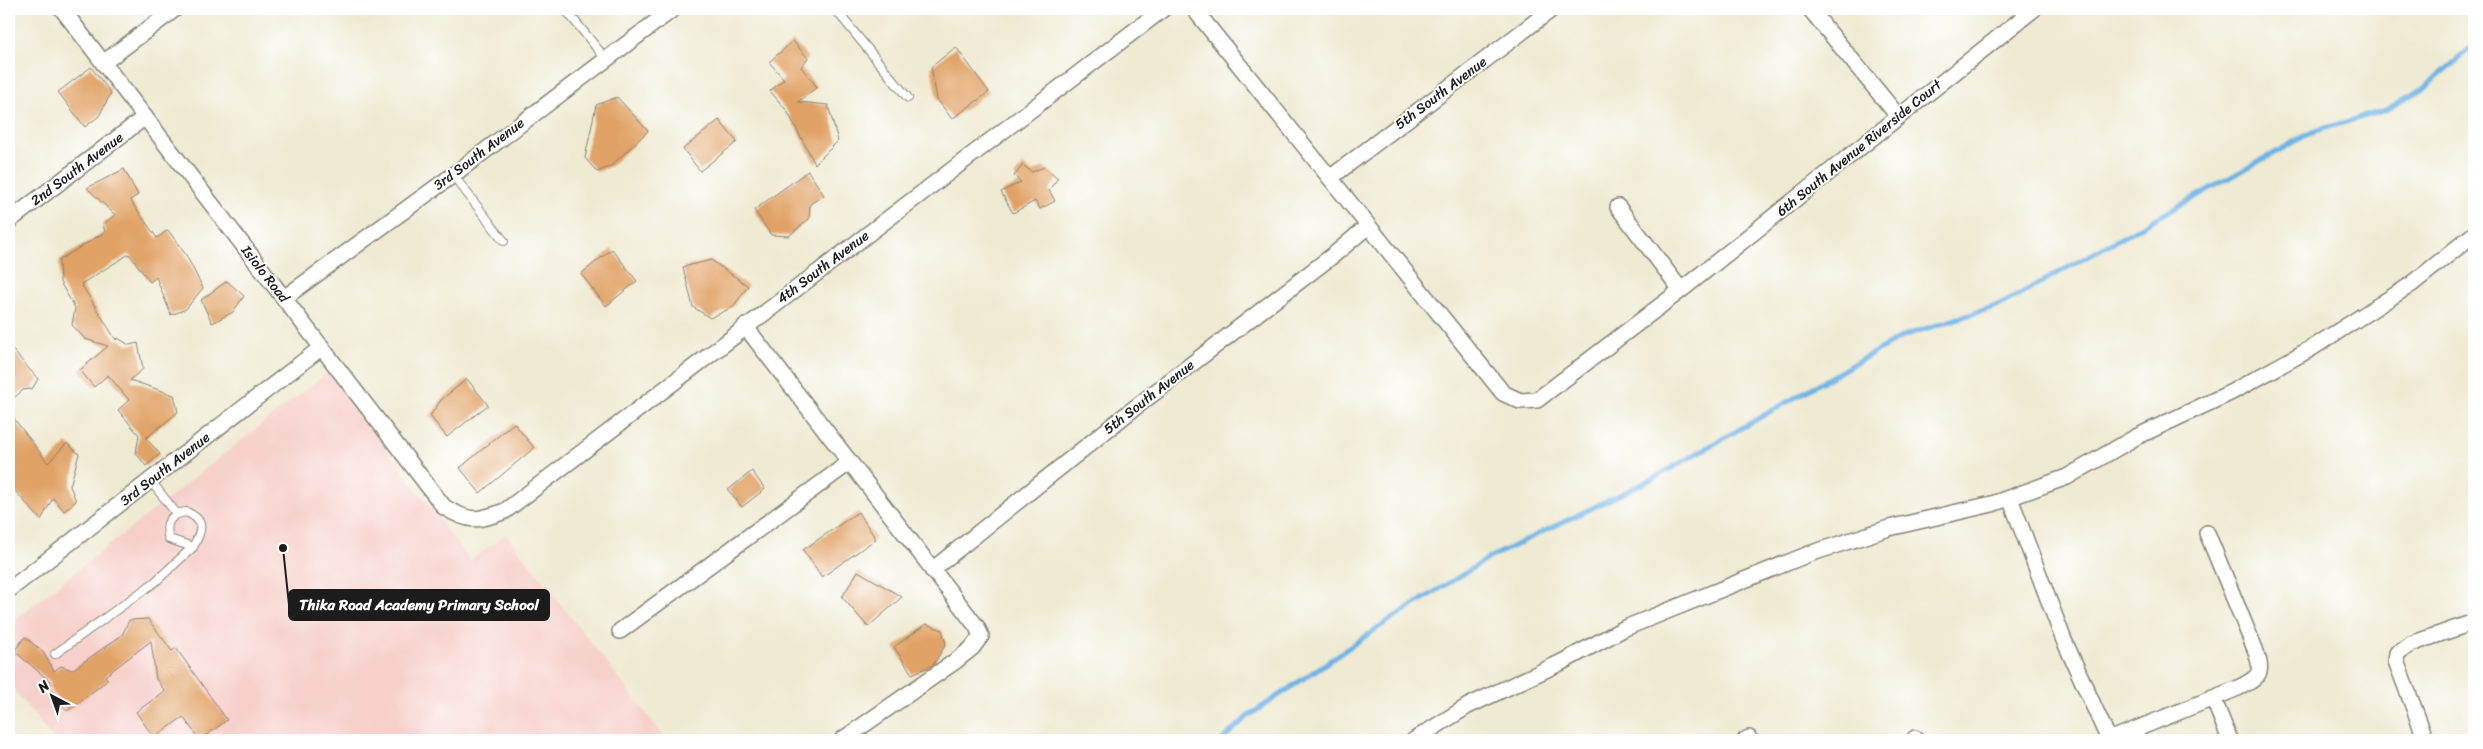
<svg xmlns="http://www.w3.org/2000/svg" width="2483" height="749" viewBox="0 0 2483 749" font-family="Sriracha,sans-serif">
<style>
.built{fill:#f7d0cb}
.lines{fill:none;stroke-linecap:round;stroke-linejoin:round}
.stream{stroke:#6fb3e5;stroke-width:5}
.building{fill:#e1a265}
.lane-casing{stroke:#868377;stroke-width:10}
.street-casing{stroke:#868377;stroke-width:18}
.lane{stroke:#fff;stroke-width:8}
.street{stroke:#fff;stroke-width:15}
.labels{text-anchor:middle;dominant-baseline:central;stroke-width:4;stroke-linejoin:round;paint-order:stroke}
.street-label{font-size:14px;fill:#1c1c1c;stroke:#fff}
.leader{fill:none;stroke:#1c1c1c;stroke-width:2}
.callout-dot{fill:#1c1c1c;stroke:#fff;stroke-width:2}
.callout{fill:#1c1c1c;stroke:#1c1c1c;stroke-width:2}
.callout-label{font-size:15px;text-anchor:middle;font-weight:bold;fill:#fff}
</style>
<rect width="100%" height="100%" fill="#fff"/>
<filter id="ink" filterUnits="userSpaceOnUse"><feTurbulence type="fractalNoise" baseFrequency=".02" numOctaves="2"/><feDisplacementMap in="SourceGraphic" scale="10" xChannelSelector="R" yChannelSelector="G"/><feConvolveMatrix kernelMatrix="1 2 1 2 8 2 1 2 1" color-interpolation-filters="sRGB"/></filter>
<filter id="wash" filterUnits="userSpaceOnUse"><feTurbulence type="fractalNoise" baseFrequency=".0096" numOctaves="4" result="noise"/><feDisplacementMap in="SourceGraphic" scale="20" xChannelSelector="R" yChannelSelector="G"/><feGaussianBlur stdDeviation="1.12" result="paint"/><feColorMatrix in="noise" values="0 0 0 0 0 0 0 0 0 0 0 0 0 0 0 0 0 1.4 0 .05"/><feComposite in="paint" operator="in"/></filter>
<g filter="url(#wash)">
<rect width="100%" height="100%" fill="#efead2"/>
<path class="built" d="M 328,372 L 470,561 L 506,534 L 667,740 L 54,740 L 9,684 L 9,624 Z"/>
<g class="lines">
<path class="stream" d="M 1222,740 L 1247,717 L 1388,621 L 1489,558 L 1652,479 L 1903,336 L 2000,305 L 2312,132 L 2386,110 L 2426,87 L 2474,45"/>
</g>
<g id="blocks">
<g class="building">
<path d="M 793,41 L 808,58 L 801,67 L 817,87 L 798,102 L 828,105 L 838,141 L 815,164 L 787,111 L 770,91 L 784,79 L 769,62 Z"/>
<path d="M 956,47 L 989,92 L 952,119 L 937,99 L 931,67 Z"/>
<path d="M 91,67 L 111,93 L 99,116 L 85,127 L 58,92 Z"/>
<path d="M 617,97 L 648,131 L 611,166 L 597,172 L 585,158 L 596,105 Z"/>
<path d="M 719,120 L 737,142 L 700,171 L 683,149 Z"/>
<path d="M 1023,165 L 1032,172 L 1044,167 L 1058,178 L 1049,190 L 1055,201 L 1040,209 L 1035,201 L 1013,213 L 1001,192 L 1021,182 L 1014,176 Z"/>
<path d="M 124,169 L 138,195 L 130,200 L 157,238 L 168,230 L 186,255 L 203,288 L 186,309 L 171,315 L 156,277 L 150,282 L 129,254 L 81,284 L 116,340 L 118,338 L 129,345 L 138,343 L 143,369 L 130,380 L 174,395 L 178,412 L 146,438 L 160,454 L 146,466 L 136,453 L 139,435 L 118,410 L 129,400 L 108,375 L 94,387 L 80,370 L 108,346 L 85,339 L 72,325 L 75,308 L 60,282 L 59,260 L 105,232 L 103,224 L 115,215 L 87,188 Z"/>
<path d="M 808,171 L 824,195 L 810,204 L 809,219 L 789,236 L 771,235 L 754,210 Z"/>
<path d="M 612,249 L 637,281 L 606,306 L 581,274 Z"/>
<path d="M 711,260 L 748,286 L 733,307 L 710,318 L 693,307 L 683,267 Z"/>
<path d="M 227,281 L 244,296 L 233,312 L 212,323 L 201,300 Z"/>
<path d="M 9,346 L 38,379 L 32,389 L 23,390 L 9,402 Z"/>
<path d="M 467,379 L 488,405 L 447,437 L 430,416 L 441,400 Z"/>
<path d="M 9,412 L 48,463 L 67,443 L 79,454 L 70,486 L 76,501 L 64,511 L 53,498 L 41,520 L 9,484 Z"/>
<path d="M 514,423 L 534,448 L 480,493 L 460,468 Z"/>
<path d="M 752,471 L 765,489 L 742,507 L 728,490 Z"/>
<path d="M 858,512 L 876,539 L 822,577 L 803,550 Z"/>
<path d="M 858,571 L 902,597 L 868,627 L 842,597 Z"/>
<path d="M 148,619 L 172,651 L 176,648 L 227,720 L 200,740 L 183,717 L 154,738 L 136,712 L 165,691 L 156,679 L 151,641 L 105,676 L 108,680 L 67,711 L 50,688 L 51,682 L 14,651 L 25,637 L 43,652 L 54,671 L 61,666 L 72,670 L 122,635 L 129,620 Z"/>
<path d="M 926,624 L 942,630 L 946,644 L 933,665 L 912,674 L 894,647 Z"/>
</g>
</g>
</g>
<g filter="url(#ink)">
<use href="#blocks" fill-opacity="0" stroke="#868377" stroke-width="1"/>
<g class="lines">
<g class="lane-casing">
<g id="lane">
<path d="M 565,9 L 605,58"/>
<path d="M 835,9 L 908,98"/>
<path d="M 453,175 L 504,241"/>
<path d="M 150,480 L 176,513"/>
<path d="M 186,512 C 206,520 202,531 193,547 L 169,539 C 164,523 170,514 186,512 Z"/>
<path d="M 55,654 L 155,582 L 193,547"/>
</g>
</g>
<g class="street-casing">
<g id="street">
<path d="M 62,9 L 444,507 C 470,523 478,521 505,511 L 1163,9"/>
<path d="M 1194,9 L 1503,393 L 1520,401 L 1537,400 L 1685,287 L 2034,9"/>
<path d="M 1810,9 L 1898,116"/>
<path d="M 103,63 L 175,9"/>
<path d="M 1330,178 L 1552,9"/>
<path d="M 1618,207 L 1681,290"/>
<path d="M 9,221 L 145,117"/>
<path d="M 284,298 L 453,175 L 673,9"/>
<path d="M 745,326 L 977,627 L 981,636 L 972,648 L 957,660 L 842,740"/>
<path d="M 2010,498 L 2063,638 L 2109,740"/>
<path d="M 932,570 L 1128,413 L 1336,253 L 1368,226"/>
<path d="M 9,590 L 322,347"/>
<path d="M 620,631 L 850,462"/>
<path d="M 2213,698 L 2230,740"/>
<path d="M 1915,738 L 1916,740"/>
<path d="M 1414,740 L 1468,706 L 1562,662 L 1625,628 L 1809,554 L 1889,528 L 1992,504 L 2067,477 L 2136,437 L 2232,392 L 2312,348 L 2412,284 L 2474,234"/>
<path d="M 1745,740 L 1749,738"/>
<path d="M 2109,740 L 2238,688 C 2260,677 2264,674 2255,649 L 2207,533"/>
<path d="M 2426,740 L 2396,661 L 2397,653 L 2411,644 L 2474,622"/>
</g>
</g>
<use href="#lane" class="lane"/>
<use href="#street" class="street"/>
</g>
</g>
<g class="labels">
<g class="street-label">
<text transform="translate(1441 93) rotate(-37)">5th South Avenue</text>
<text transform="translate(1859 148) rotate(-39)">6th South Avenue Riverside Court</text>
<text transform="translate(479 154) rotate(-37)">3rd South Avenue</text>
<text transform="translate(77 169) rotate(-37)">2nd South Avenue</text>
<text transform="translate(823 267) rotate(-37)">4th South Avenue</text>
<text transform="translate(265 274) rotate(52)">Isiolo Road</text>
<text transform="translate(1149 397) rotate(-38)">5th South Avenue</text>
<text transform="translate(165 469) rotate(-38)">3rd South Avenue</text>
</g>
</g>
<path class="leader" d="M283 548L289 605"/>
<circle class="callout-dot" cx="283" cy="548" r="5"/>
<rect class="callout" x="289" y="590" width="260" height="30" rx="5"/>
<g class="callout-label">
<text x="419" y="610">Thika Road Academy Primary School</text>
</g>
<rect width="2483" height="749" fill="none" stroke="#fff" stroke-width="30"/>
<g transform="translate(52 696) rotate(319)" stroke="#ffffff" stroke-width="4" paint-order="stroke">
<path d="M0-4L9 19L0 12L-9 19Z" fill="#1c1c1c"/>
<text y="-8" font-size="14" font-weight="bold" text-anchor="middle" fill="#1c1c1c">N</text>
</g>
</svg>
